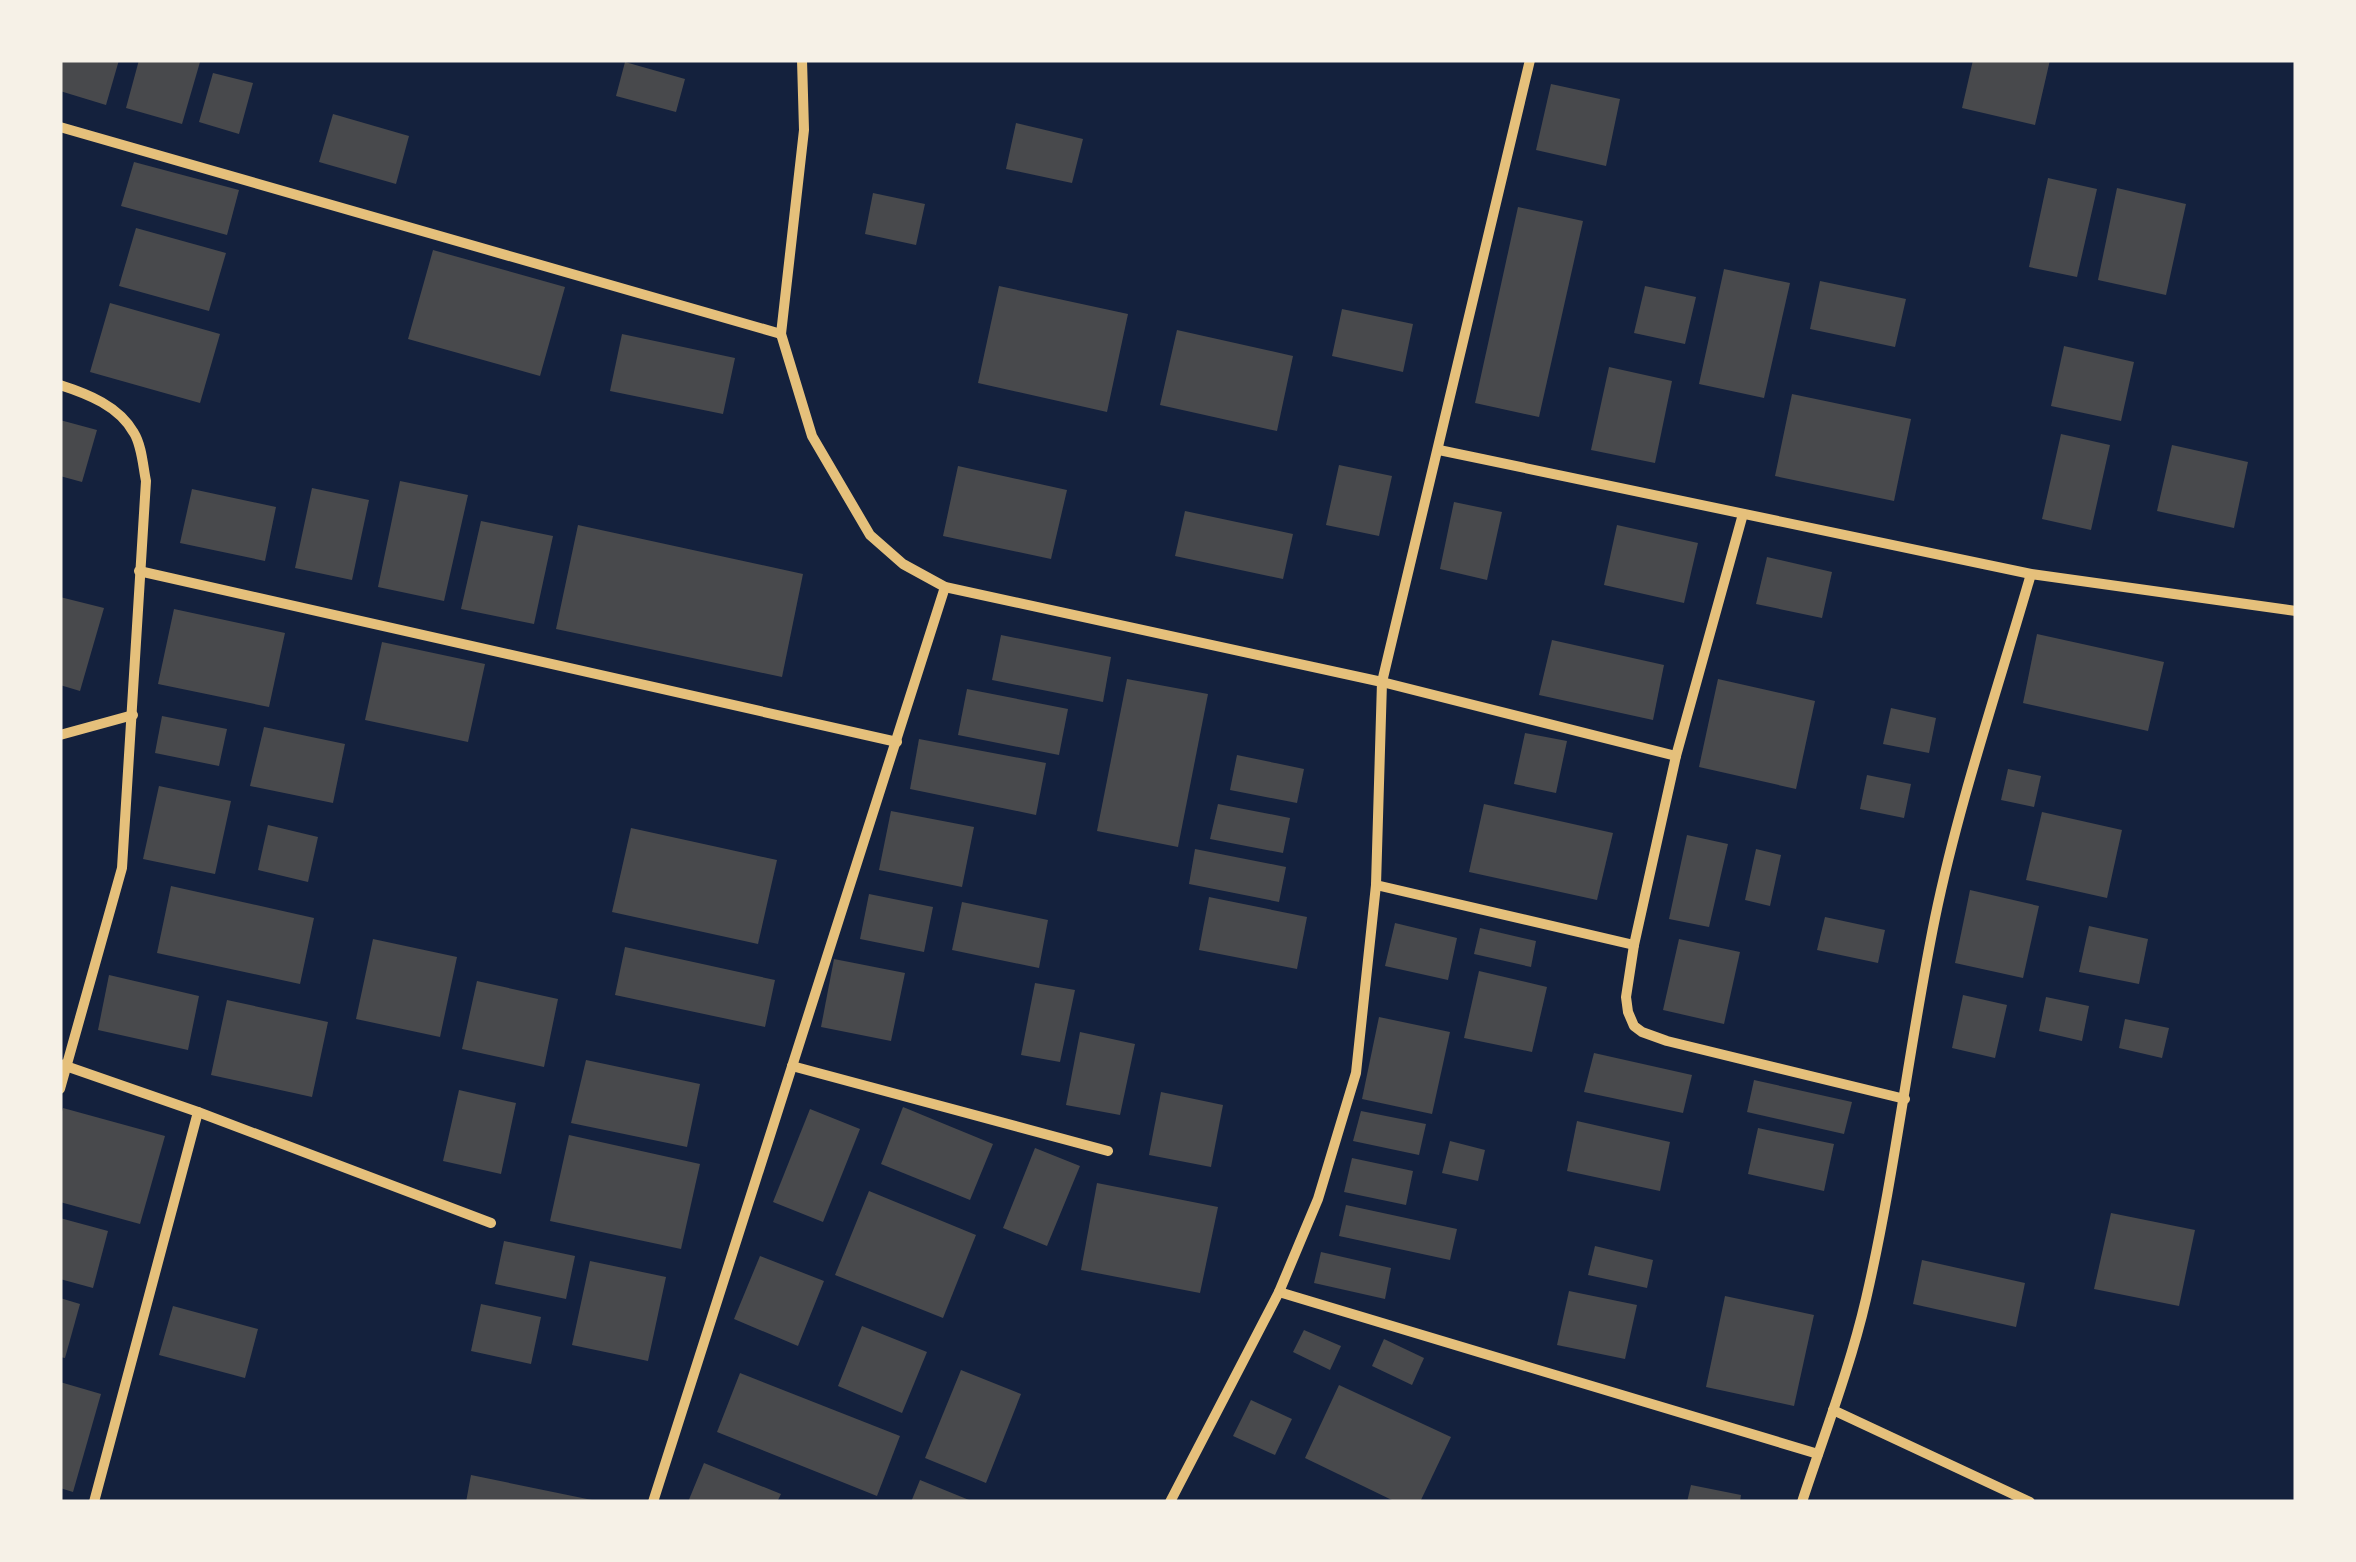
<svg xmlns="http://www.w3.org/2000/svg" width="2356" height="1562" viewBox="0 0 2356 1562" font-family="Bitter,serif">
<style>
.building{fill:#48494c}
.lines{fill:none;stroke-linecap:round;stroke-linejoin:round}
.minor{stroke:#e5c07b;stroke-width:10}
</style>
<rect width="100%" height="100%" fill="#14213d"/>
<g class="building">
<path d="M 60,60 L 119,60 L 106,105 L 60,91 Z"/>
<path d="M 139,60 L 200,62 L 182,124 L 126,108 Z"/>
<path d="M 1973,60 L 2050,60 L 2035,125 L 1962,108 Z"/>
<path d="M 625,62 L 685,79 L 676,112 L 616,96 Z"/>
<path d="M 213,73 L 253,83 L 239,134 L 199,122 Z"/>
<path d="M 1551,84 L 1620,99 L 1606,166 L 1536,150 Z"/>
<path d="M 333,114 L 409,136 L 396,184 L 319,162 Z"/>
<path d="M 1016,123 L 1083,139 L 1072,183 L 1006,169 Z"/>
<path d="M 134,162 L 239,190 L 227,235 L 121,206 Z"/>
<path d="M 2048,178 L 2097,189 L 2077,277 L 2029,267 Z"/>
<path d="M 2117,188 L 2186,204 L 2166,295 L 2098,280 Z"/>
<path d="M 873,193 L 925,204 L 916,245 L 865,234 Z"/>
<path d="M 1518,207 L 1583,221 L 1539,417 L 1475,403 Z"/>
<path d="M 136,228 L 226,253 L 209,311 L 119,286 Z"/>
<path d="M 433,250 L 565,287 L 540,376 L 408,339 Z"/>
<path d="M 1724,269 L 1790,283 L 1764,398 L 1699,384 Z"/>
<path d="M 1820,281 L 1906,299 L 1895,347 L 1810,329 Z"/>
<path d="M 999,286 L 1128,314 L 1107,412 L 978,383 Z"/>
<path d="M 1645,286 L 1696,297 L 1685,344 L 1634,333 Z"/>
<path d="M 110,303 L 220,334 L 200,403 L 90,372 Z"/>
<path d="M 1342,309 L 1413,324 L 1403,372 L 1332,356 Z"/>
<path d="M 1177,330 L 1293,356 L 1277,431 L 1160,405 Z"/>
<path d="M 622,334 L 735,358 L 723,414 L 610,391 Z"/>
<path d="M 2064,346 L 2134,362 L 2121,421 L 2051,406 Z"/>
<path d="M 1609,367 L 1672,381 L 1655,463 L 1591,450 Z"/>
<path d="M 1792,394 L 1911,419 L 1894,501 L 1775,476 Z"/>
<path d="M 60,420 L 97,430 L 82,482 L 60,476 Z"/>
<path d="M 2061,434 L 2110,445 L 2091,530 L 2042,519 Z"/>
<path d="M 2172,445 L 2248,462 L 2234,528 L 2157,511 Z"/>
<path d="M 1339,465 L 1392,476 L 1379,536 L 1326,525 Z"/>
<path d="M 958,466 L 1067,490 L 1051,559 L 943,536 Z"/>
<path d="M 400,481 L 468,495 L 444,601 L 378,587 Z"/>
<path d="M 312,488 L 369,500 L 352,580 L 295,568 Z"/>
<path d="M 192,489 L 276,507 L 265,561 L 180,543 Z"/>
<path d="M 1454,502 L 1502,512 L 1487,580 L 1440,569 Z"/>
<path d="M 1185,511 L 1293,534 L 1283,579 L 1175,556 Z"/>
<path d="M 481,521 L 553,536 L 534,624 L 461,609 Z"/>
<path d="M 578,525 L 803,574 L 782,677 L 556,629 Z"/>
<path d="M 1617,525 L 1698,543 L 1684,603 L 1604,585 Z"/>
<path d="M 1767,557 L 1832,572 L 1822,618 L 1756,604 Z"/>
<path d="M 60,597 L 104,608 L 80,691 L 60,685 Z"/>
<path d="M 174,609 L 285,633 L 269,707 L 158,684 Z"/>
<path d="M 2037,634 L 2164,662 L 2148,731 L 2023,703 Z"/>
<path d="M 1001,635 L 1111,657 L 1103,702 L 992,680 Z"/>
<path d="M 1552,640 L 1664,665 L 1653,720 L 1539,695 Z"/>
<path d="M 382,642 L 485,664 L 468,742 L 365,720 Z"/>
<path d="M 1127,679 L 1208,694 L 1178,847 L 1097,831 Z"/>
<path d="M 1718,679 L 1815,701 L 1796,789 L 1699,767 Z"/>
<path d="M 967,689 L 1068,709 L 1059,755 L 958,735 Z"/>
<path d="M 1891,708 L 1936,718 L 1929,753 L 1883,744 Z"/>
<path d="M 162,716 L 227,729 L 219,766 L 155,753 Z"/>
<path d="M 264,727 L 345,744 L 333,803 L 250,786 Z"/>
<path d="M 1525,733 L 1567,741 L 1556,793 L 1514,784 Z"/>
<path d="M 919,739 L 1046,763 L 1036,815 L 910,789 Z"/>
<path d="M 1237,755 L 1304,769 L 1297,803 L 1230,790 Z"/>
<path d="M 2008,769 L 2041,776 L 2034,807 L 2001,800 Z"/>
<path d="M 1867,775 L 1911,784 L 1904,818 L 1860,809 Z"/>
<path d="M 159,786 L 231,801 L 215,874 L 143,859 Z"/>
<path d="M 1218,804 L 1290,818 L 1283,853 L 1210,839 Z"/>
<path d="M 1484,804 L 1613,833 L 1597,900 L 1469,872 Z"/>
<path d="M 891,811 L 974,827 L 962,887 L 879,870 Z"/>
<path d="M 2042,812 L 2122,830 L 2107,898 L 2026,880 Z"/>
<path d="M 268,825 L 318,837 L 308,882 L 258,870 Z"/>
<path d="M 631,828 L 777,860 L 758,944 L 612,912 Z"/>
<path d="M 1687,835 L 1728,844 L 1709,927 L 1669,919 Z"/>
<path d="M 1195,849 L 1286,867 L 1279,902 L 1189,884 Z"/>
<path d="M 1756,849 L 1781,855 L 1770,906 L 1745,900 Z"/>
<path d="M 171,886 L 314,918 L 300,984 L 157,953 Z"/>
<path d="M 1970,890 L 2039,906 L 2023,978 L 1955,963 Z"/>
<path d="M 869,894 L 933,907 L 924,952 L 860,939 Z"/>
<path d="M 1209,897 L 1307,917 L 1297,969 L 1199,950 Z"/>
<path d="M 962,902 L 1048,920 L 1039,968 L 952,950 Z"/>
<path d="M 1825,917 L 1885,930 L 1878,963 L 1817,950 Z"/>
<path d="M 1395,923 L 1457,938 L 1448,980 L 1385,966 Z"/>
<path d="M 2089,926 L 2148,939 L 2139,984 L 2079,972 Z"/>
<path d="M 1480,928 L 1536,941 L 1531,967 L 1474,954 Z"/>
<path d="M 373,939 L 457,957 L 440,1037 L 356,1019 Z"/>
<path d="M 1679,939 L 1740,952 L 1724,1024 L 1663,1010 Z"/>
<path d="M 625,947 L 775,980 L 765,1027 L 615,995 Z"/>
<path d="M 834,959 L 905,973 L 891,1041 L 821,1027 Z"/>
<path d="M 1479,971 L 1547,987 L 1532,1052 L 1464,1038 Z"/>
<path d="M 109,975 L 199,996 L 188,1050 L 98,1030 Z"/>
<path d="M 477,981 L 558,999 L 544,1067 L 462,1049 Z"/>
<path d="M 1035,983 L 1075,990 L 1060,1062 L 1021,1055 Z"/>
<path d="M 1963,995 L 2007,1005 L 1995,1058 L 1952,1048 Z"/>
<path d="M 2046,997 L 2089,1006 L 2082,1041 L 2039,1031 Z"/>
<path d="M 227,1000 L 328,1022 L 312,1097 L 211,1075 Z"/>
<path d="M 1379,1017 L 1450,1032 L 1432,1114 L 1362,1099 Z"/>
<path d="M 2125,1019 L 2169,1028 L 2162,1058 L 2119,1048 Z"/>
<path d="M 1080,1032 L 1135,1044 L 1120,1115 L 1066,1105 Z"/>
<path d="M 1594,1053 L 1692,1075 L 1683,1113 L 1584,1092 Z"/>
<path d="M 586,1060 L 700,1084 L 687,1147 L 571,1123 Z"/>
<path d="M 1754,1080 L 1852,1102 L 1844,1134 L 1747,1112 Z"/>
<path d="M 459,1090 L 516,1103 L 501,1174 L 443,1161 Z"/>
<path d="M 1161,1092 L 1223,1105 L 1211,1167 L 1149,1155 Z"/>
<path d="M 903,1107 L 993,1144 L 970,1200 L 881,1164 Z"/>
<path d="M 63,1108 L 165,1136 L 140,1224 L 60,1202 L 60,1119 Z"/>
<path d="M 810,1109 L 860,1129 L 823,1222 L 773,1202 Z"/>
<path d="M 1361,1111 L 1426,1124 L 1419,1155 L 1353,1141 Z"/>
<path d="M 1577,1121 L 1670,1142 L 1660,1191 L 1567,1171 Z"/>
<path d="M 1758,1128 L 1834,1144 L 1824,1191 L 1748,1174 Z"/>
<path d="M 569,1135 L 700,1164 L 681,1249 L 550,1221 Z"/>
<path d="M 1450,1141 L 1485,1150 L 1478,1181 L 1442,1173 Z"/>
<path d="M 1035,1148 L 1080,1166 L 1047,1246 L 1003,1228 Z"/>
<path d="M 1352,1158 L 1413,1171 L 1406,1205 L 1344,1192 Z"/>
<path d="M 1097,1183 L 1218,1207 L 1200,1293 L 1081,1270 Z"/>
<path d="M 869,1191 L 976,1235 L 943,1318 L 835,1275 Z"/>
<path d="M 1346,1205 L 1457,1229 L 1450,1260 L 1339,1236 Z"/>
<path d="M 2111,1213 L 2195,1230 L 2179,1306 L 2094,1289 Z"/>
<path d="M 60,1218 L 108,1231 L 93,1288 L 60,1279 Z"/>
<path d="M 504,1241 L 575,1256 L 566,1299 L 495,1284 Z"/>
<path d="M 1595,1246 L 1653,1260 L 1647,1288 L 1588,1275 Z"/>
<path d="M 1321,1252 L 1391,1268 L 1385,1299 L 1314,1283 Z"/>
<path d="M 760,1256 L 824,1281 L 798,1346 L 734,1319 Z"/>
<path d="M 1922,1260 L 2025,1283 L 2016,1327 L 1913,1304 Z"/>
<path d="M 590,1261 L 666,1277 L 648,1361 L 572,1345 Z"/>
<path d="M 1569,1291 L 1637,1305 L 1625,1359 L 1557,1345 Z"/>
<path d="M 1725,1296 L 1814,1315 L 1794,1406 L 1706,1387 Z"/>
<path d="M 60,1298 L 80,1304 L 65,1358 L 60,1357 Z"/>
<path d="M 481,1304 L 541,1317 L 531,1364 L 471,1351 Z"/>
<path d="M 173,1306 L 258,1329 L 245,1378 L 159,1355 Z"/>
<path d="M 862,1326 L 927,1352 L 902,1413 L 838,1386 Z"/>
<path d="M 1304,1330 L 1341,1346 L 1330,1370 L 1293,1352 Z"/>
<path d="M 1384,1339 L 1424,1358 L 1412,1385 L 1372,1366 Z"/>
<path d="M 961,1370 L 1021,1394 L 986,1483 L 925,1458 Z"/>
<path d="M 740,1373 L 900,1436 L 877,1496 L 717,1432 Z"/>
<path d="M 60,1382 L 101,1394 L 73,1492 L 60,1488 Z"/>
<path d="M 1339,1385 L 1451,1437 L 1420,1502 L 1396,1502 L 1305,1458 Z"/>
<path d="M 1251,1400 L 1292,1419 L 1275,1455 L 1233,1436 Z"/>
<path d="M 704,1463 L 781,1494 L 777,1502 L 688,1502 Z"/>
<path d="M 471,1475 L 592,1500 L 591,1502 L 466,1502 Z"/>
<path d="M 920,1480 L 974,1502 L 911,1502 Z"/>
<path d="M 1691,1485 L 1741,1495 L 1740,1502 L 1687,1502 Z"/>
</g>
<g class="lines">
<g class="minor">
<path d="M 802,60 L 804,130 L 781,334 L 812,436 L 870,535 L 903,564 L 945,587 L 1382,682 L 1676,756"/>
<path d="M 60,127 L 781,334"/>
<path d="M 60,385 C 88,394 119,406 134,433 C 142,446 143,467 146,481 L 122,868 L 60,1089"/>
<path d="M 1439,450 L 2031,574 L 2296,611"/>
<path d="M 1743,514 L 1676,756 L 1634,945 L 1626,997 L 1628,1012 L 1634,1026 L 1642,1032 L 1667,1041 L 1905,1099"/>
<path d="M 139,571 L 897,742"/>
<path d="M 60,735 L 133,715"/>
<path d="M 1376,885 L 1634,945"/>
<path d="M 60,1064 L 198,1112 L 491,1223"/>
<path d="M 792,1066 L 1108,1151"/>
<path d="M 1279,1292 L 1818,1454"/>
<path d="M 1833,1410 L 2030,1502"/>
<path d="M 94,1502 L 198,1112"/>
<path d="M 653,1502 L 945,587"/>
<path d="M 1170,1502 L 1279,1292 L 1318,1199 L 1356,1073 L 1376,885 L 1382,682 L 1530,60"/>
<path d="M 1802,1502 C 1824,1435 1850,1368 1866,1299 C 1895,1174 1909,1045 1935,918 C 1959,802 1998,688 2031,574"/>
</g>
</g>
<rect width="2356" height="1562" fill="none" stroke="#f6f1e7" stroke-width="125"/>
</svg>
